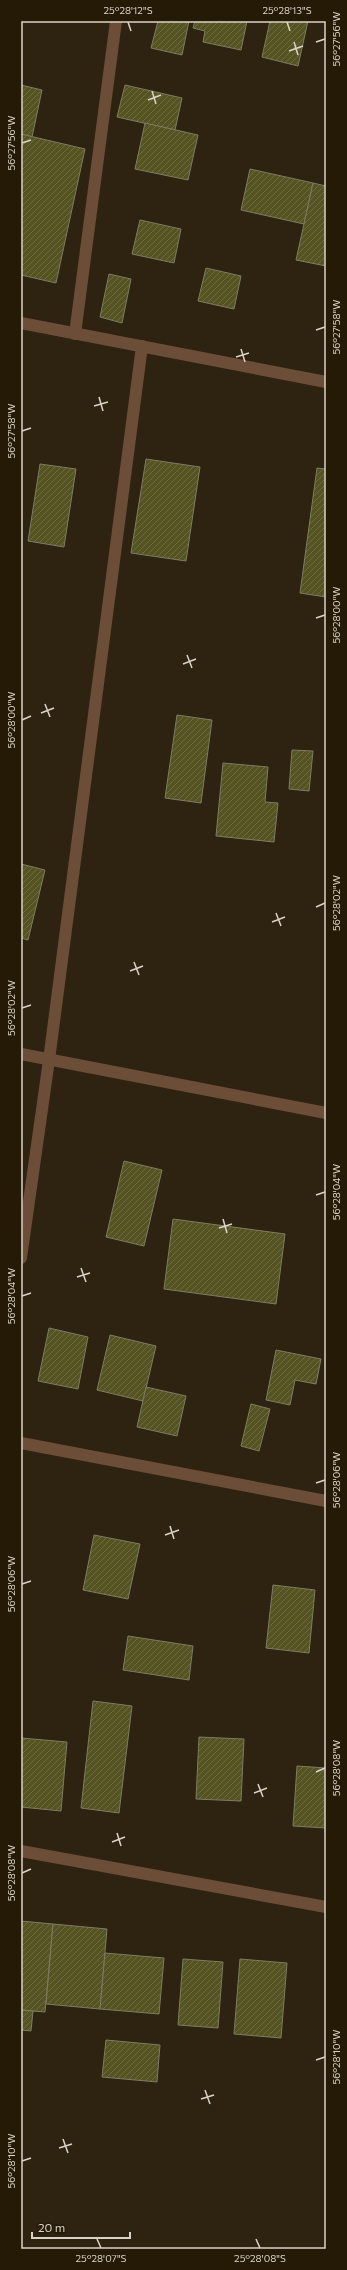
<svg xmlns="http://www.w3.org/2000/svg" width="347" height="2270" viewBox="0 0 347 2270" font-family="Commissioner,sans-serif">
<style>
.building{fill:url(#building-hatch);stroke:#7d7c64}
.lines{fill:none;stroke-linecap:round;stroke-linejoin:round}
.street{stroke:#6c4d38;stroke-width:12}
.ticks{fill:none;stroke:#dad3c7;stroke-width:1.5}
.neatline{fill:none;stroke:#dad3c7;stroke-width:1.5}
.ticks-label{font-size:10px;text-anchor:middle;fill:#dad3c7}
</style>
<defs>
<pattern id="building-hatch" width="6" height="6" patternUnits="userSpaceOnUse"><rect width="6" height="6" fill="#555321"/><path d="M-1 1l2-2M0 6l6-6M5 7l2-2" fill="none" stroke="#6d6b40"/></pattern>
</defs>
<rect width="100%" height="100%" fill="#2e2310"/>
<g class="building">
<path d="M 158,21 L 189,21 L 182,55 L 151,48 Z"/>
<path d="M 195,21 L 247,21 L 241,50 L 203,42 L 205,31 L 193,28 Z"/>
<path d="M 270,21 L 308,21 L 298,66 L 262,57 Z"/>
<path d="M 21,85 L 42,90 L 32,137 L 21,134 Z"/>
<path d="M 125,85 L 182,98 L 175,130 L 117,117 Z"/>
<path d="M 145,123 L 198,135 L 188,180 L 135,169 Z"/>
<path d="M 21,134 L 85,149 L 56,283 L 21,275 Z"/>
<path d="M 250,169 L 313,183 L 304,224 L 241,210 Z"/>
<path d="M 313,183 L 326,186 L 326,266 L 296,260 Z"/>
<path d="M 140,220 L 181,229 L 174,263 L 132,254 Z"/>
<path d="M 206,268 L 241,276 L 234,309 L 198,301 Z"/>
<path d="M 109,274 L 131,279 L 122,323 L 100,317 Z"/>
<path d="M 146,459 L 200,467 L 186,561 L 131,553 Z"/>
<path d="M 40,464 L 76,469 L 64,547 L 28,541 Z"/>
<path d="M 317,468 L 326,469 L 326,597 L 300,593 Z"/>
<path d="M 177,715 L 212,720 L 201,803 L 165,798 Z"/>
<path d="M 292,750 L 313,751 L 309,791 L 289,789 Z"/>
<path d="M 223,763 L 268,767 L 265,802 L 278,803 L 274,842 L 216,836 Z"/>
<path d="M 21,864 L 45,870 L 28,940 L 21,938 Z"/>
<path d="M 124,1161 L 162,1170 L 144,1246 L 106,1237 Z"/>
<path d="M 173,1219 L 285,1234 L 276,1304 L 164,1289 Z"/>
<path d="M 49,1328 L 88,1337 L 78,1389 L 38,1381 Z"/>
<path d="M 110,1335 L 156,1346 L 143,1401 L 97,1390 Z"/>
<path d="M 276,1350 L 321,1359 L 316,1384 L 295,1380 L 290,1405 L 266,1400 Z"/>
<path d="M 146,1387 L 186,1396 L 177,1436 L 137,1427 Z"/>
<path d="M 251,1404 L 270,1409 L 259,1451 L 241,1446 Z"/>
<path d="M 94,1535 L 140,1544 L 128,1599 L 83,1590 Z"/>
<path d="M 273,1585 L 315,1590 L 309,1653 L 266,1648 Z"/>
<path d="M 128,1636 L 193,1646 L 189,1680 L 123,1670 Z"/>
<path d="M 93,1701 L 132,1706 L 119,1813 L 81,1808 Z"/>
<path d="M 199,1737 L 244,1739 L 241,1801 L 196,1799 Z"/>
<path d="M 21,1738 L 67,1742 L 61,1811 L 21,1807 Z"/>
<path d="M 297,1766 L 326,1768 L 326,1828 L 293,1826 Z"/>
<path d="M 21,1921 L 53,1924 L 45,2012 L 21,2010 Z"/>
<path d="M 53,1924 L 107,1929 L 100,2009 L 46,2004 Z"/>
<path d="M 105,1953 L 164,1958 L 159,2014 L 100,2009 Z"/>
<path d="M 183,1959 L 223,1962 L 218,2028 L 178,2025 Z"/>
<path d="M 240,1959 L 287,1963 L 281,2038 L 234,2034 Z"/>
<path d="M 21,2010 L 33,2011 L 31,2031 L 21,2030 Z"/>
<path d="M 106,2040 L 160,2045 L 157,2082 L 102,2077 Z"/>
</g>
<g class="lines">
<g class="street">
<path d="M 21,323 L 326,382"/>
<path d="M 75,334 L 116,21"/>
<path d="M 21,1054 L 326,1113"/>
<path d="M 21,1258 L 49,1060 L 142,346"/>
<path d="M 21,1443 L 326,1501"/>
<path d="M 21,1851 L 326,1907"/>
</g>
</g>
<path class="ticks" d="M 128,22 L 131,31M 287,22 L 290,31M 294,42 L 298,55M 316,42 L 325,39M 289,51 L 303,46M 152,91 L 156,104M 148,100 L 161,95M 22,143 L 31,140M 316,330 L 325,327M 241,349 L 245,362M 236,357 L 249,353M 99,397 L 103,411M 94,406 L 108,402M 22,431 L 31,428M 316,618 L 325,615M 187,655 L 192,668M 183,664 L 196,659M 45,704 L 50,717M 41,713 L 54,708M 22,720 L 31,716M 316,907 L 325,903M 276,913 L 281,926M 272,922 L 285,917M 134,962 L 139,975M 130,971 L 143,966M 22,1008 L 31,1005M 316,1195 L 325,1192M 223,1219 L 227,1233M 219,1228 L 232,1224M 81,1268 L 86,1282M 77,1277 L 90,1273M 22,1296 L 31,1293M 316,1483 L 325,1480M 170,1526 L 174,1539M 165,1535 L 179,1530M 22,1584 L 31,1581M 316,1772 L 325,1768M 258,1784 L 263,1797M 254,1793 L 267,1788M 117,1833 L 121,1846M 112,1842 L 125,1837M 22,1873 L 31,1869M 316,2060 L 325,2057M 205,2090 L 210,2104M 201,2099 L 214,2095M 63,2139 L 68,2153M 59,2148 L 72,2144M 22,2161 L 31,2158M 97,2239 L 101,2248M 256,2239 L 260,2248"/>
<rect width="347" height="2270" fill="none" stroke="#241a06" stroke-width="44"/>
<path d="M32 2232v6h98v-6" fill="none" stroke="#dad3c7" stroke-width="2"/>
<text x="38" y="2232" font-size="12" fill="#dad3c7" stroke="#241a06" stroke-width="3" paint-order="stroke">20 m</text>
<rect x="22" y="22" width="303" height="2226" class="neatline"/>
<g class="ticks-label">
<text x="128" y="14">25°28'12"S</text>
<text x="287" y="14">25°28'13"S</text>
<text transform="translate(336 39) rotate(-90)" y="4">56°27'56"W</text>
<text transform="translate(11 143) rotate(-90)" y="4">56°27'56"W</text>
<text transform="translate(336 327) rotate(-90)" y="4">56°27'58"W</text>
<text transform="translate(11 431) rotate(-90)" y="4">56°27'58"W</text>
<text transform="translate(336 615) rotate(-90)" y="4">56°28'00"W</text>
<text transform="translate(11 720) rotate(-90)" y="4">56°28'00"W</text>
<text transform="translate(336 903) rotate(-90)" y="4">56°28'02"W</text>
<text transform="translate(11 1008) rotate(-90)" y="4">56°28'02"W</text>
<text transform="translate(336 1192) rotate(-90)" y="4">56°28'04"W</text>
<text transform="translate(11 1296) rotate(-90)" y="4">56°28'04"W</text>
<text transform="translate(336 1480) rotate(-90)" y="4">56°28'06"W</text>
<text transform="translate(11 1584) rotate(-90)" y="4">56°28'06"W</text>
<text transform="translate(336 1768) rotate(-90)" y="4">56°28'08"W</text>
<text transform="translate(11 1873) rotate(-90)" y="4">56°28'08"W</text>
<text transform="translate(336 2057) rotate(-90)" y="4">56°28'10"W</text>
<text transform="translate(11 2161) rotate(-90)" y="4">56°28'10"W</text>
<text x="101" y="2262">25°28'07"S</text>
<text x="260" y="2262">25°28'08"S</text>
</g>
</svg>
